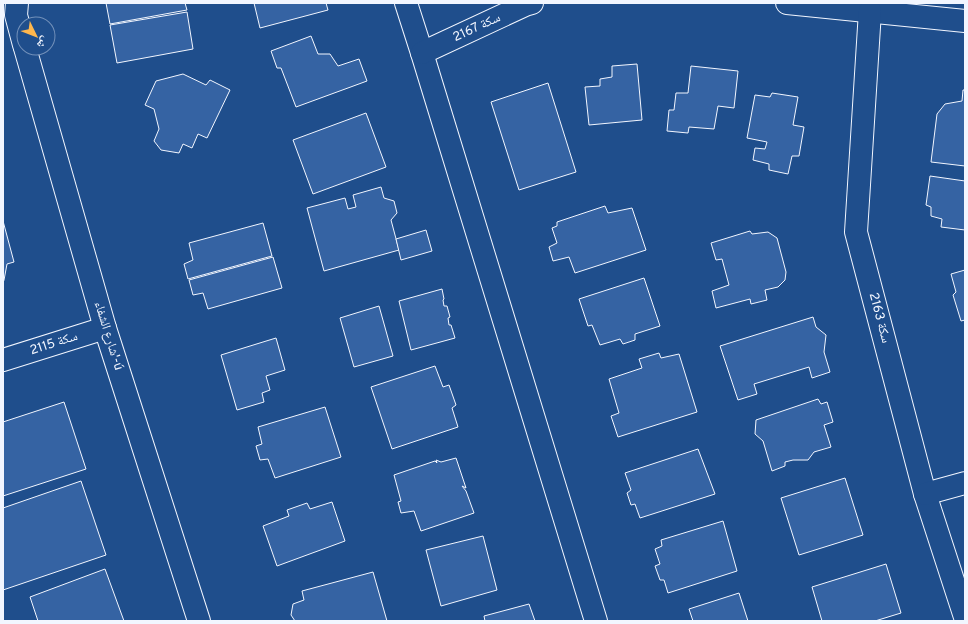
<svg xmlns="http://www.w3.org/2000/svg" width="968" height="624" viewBox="0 0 968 624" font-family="Overpass,'Noto Naskh Arabic',sans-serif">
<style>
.building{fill:#3563a3;stroke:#f2f6ff}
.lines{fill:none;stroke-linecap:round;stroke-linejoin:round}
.street-casing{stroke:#f2f6ff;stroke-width:24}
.secondary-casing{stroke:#f2f6ff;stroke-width:24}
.street{stroke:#1f4e8c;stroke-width:22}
.secondary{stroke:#1f4e8c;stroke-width:22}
.labels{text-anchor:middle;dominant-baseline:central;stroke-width:3;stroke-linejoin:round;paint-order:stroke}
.street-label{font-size:13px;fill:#f2f6ff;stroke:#1f4e8c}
</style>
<rect width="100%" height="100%" fill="#1f4e8c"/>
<g class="building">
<path d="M 106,3 L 185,3 L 187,10 L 110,24 Z"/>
<path d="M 254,3 L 326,3 L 328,10 L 260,28 Z"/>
<path d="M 187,12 L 193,49 L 117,63 L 110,25 Z"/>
<path d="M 311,36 L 318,54 L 330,54 L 338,66 L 359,59 L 367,81 L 296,107 L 281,68 L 277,68 L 271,51 Z"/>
<path d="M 637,64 L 642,120 L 589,125 L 585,87 L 600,86 L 600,79 L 612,77 L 612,66 Z"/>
<path d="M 691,66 L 738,71 L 734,108 L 718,106 L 714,129 L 689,127 L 688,133 L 667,131 L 669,110 L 674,110 L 676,93 L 688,93 Z"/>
<path d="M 183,74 L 206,85 L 210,80 L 230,90 L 207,138 L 198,134 L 192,148 L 183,144 L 179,153 L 161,150 L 154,141 L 159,129 L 154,109 L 145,105 L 156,81 Z"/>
<path d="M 548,83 L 576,172 L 519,190 L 491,102 Z"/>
<path d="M 963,90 L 965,90 L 965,166 L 931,162 L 937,114 L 945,104 L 962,101 Z"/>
<path d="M 772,93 L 798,97 L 793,125 L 804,127 L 799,156 L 792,156 L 788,174 L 769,170 L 769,164 L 753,160 L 755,148 L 765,149 L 767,142 L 747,138 L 755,95 L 770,97 Z"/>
<path d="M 366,113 L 386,167 L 313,194 L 293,140 Z"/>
<path d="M 930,176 L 965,181 L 965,230 L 941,227 L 942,219 L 931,216 L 931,207 L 926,205 Z"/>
<path d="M 381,187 L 384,198 L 394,201 L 397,213 L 391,220 L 399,250 L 324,271 L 307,208 L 345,198 L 348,209 L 356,207 L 353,195 Z"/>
<path d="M 605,206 L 608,213 L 632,208 L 646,250 L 575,273 L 569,257 L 553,261 L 549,247 L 557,243 L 552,228 L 557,226 L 557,222 Z"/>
<path d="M 3,221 L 14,262 L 7,264 L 4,280 L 3,283 Z"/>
<path d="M 263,223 L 272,256 L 188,279 L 184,264 L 193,260 L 189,243 Z"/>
<path d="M 426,230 L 432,251 L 401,260 L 396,239 Z"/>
<path d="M 750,231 L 752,234 L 768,232 L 777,238 L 786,272 L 785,280 L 778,287 L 765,290 L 767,300 L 751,304 L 750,299 L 716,308 L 712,291 L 729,285 L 722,259 L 716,260 L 711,243 Z"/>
<path d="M 273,257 L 282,288 L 208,309 L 203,293 L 193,295 L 189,280 Z"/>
<path d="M 965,270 L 965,320 L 961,321 L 953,295 L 956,292 L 951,274 Z"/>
<path d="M 644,278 L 660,326 L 635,334 L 635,340 L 623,344 L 620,339 L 600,345 L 592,325 L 588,326 L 579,299 Z"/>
<path d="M 442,289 L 444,299 L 443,300 L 444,306 L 447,306 L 450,317 L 448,318 L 449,325 L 451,325 L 455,338 L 411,350 L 399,301 Z"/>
<path d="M 379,306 L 393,356 L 354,367 L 340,318 Z"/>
<path d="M 813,317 L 816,327 L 826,335 L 824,352 L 830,372 L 812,378 L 809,367 L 754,384 L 757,394 L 738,400 L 720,346 Z"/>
<path d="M 276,338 L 285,370 L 266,376 L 270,390 L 262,393 L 264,402 L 237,410 L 221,355 Z"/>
<path d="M 659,353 L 661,358 L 679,354 L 697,412 L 618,437 L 611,416 L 619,413 L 609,379 L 642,368 L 639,359 Z"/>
<path d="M 435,366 L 443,387 L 449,385 L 456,405 L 452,408 L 458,427 L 392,449 L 371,387 Z"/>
<path d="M 818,399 L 821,404 L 827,402 L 833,422 L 824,425 L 831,447 L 814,452 L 808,460 L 793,460 L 785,462 L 785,466 L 772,471 L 763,441 L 755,434 L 756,420 Z"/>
<path d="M 64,402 L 86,469 L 3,496 L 3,422 Z"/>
<path d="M 325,407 L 341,457 L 275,478 L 268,459 L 260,460 L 256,446 L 262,444 L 258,427 Z"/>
<path d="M 698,449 L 715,494 L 640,518 L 635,504 L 631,505 L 627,493 L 631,490 L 625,473 Z"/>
<path d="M 456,458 L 466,488 L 462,486 L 466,491 L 474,513 L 421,531 L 414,511 L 401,513 L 398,502 L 401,501 L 394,475 L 435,461 L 437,463 L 436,460 L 441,462 Z"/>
<path d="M 845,478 L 863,535 L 799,555 L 781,498 Z"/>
<path d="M 81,481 L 106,555 L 3,590 L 3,508 Z"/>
<path d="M 332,502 L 345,541 L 277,566 L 263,526 L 289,516 L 287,510 L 307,503 L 310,509 Z"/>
<path d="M 723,521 L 737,571 L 668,593 L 664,580 L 660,580 L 655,566 L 660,564 L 655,549 L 662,546 L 661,540 Z"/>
<path d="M 483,536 L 497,590 L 441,606 L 426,550 Z"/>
<path d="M 886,564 L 901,613 L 875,621 L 822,621 L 812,587 Z"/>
<path d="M 105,569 L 124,621 L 38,621 L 30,597 Z"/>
<path d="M 373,572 L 387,621 L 295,621 L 291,615 L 293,604 L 304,600 L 302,591 Z"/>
<path d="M 739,593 L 748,621 L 693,621 L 689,609 Z"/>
<path d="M 529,604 L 535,621 L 485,621 L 484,616 Z"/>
</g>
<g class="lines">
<g class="street-casing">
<g id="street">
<path d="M 406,3 L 422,53 L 596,621"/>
<path d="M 787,3 L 965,21"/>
<path d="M 870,11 L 856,232 L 925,494 L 965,617"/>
<path d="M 422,53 L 525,5 L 532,3"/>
<path d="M 925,494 L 965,483"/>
</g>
</g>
<g class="secondary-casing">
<g id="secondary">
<path d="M 17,3 L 16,15 L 24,45"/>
<path d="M 25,48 L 105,328 L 199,621"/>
<path d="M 3,360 L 105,328"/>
</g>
</g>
<use href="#street" class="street"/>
<use href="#secondary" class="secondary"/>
</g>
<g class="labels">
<g class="street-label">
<text transform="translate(477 28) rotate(-25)">سكة 2167</text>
<text transform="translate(879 318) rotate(75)">سكة 2163</text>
<text transform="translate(108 336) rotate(73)">شارع الشفاء'-ú</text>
<text transform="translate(54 344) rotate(-18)">سكة 2115</text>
</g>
</g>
<rect width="968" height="624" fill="none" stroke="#f2f6ff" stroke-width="8"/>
<g transform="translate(36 36) rotate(133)"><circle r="19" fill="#1f4e8c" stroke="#7391ba"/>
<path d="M0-3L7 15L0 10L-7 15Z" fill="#ffb74d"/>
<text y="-6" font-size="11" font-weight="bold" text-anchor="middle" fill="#f2f6ff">ش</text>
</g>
</svg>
